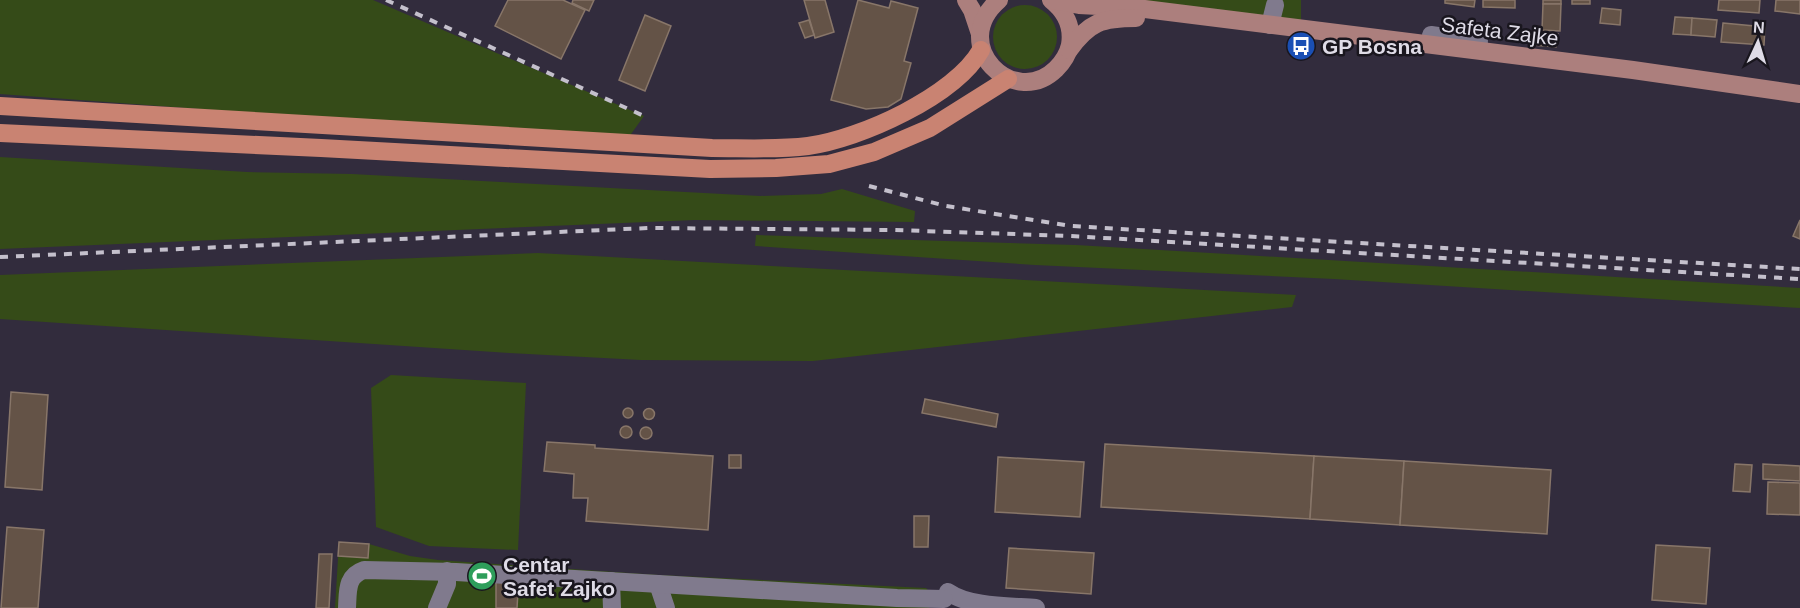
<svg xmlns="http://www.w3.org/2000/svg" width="1800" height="608" viewBox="0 0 1800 608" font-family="Arial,sans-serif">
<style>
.green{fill:#354b18}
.building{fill:#645347;stroke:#887669;stroke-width:1.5}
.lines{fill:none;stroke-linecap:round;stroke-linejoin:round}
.minor{stroke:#807a8d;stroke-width:18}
.major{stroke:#ac7f7d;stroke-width:18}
.highway{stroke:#c98372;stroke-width:18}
.rail{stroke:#c4c0cc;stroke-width:4;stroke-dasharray:8 8;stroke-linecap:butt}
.labels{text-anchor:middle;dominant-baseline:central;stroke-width:5;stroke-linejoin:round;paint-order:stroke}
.street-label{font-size:21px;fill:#dfdce7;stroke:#19161e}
.poi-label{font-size:21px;font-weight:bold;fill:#dfdce7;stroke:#19161e;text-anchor:start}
</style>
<rect width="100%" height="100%" fill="#322c3d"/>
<g class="green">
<path d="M 0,0 L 373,0 L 644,116 L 626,141 L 0,94 Z"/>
<path d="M 1084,0 L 1301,0 L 1301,21 Z"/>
<circle cx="1025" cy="37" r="32"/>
<path d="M 0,157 L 247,172 L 352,174 L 760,196 L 821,194 L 842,189 L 915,211 L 914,222 L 695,220 L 0,249 Z"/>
<path d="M 756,235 L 1076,245 L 1800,288 L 1800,308 L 1334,279 L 1035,265 L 755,246 Z"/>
<path d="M 538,253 L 1296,295 L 1292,307 L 813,361 L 641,360 L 509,353 L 0,319 L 0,275 Z"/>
<path d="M 391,375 L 526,383 L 518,550 L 429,546 L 376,527 L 371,388 Z"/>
<path d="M 339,542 L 369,544 L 410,556 L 438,560 L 659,575 L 926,588 L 930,592 L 929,608 L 335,608 Z"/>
</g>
<g class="building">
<path d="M 508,0 L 563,0 L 585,10 L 561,59 L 495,26 Z"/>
<path d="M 573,0 L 594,0 L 589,11 L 572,3 Z"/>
<path d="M 804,0 L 825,0 L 834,32 L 815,38 Z"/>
<path d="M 858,0 L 889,8 L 891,1 L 918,8 L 904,61 L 911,63 L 901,99 L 888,107 L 866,109 L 831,100 Z"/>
<path d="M 1445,0 L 1475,0 L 1474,7 L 1445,3 Z"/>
<path d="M 1483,0 L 1515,0 L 1515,8 L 1483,7 Z"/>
<rect x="1543" y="0" width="18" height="4"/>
<rect x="1572" y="0" width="18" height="4"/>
<path d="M 1719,0 L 1760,0 L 1759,13 L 1718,10 Z"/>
<path d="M 1776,0 L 1800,0 L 1800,14 L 1775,11 Z"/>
<path d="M 1543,4 L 1561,4 L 1560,31 L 1542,30 Z"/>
<path d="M 1602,8 L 1621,10 L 1620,25 L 1600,23 Z"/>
<path d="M 645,15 L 671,26 L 645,91 L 619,80 Z"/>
<path d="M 1675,17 L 1692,18 L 1691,35 L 1673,34 Z"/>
<path d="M 1692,18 L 1717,20 L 1715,37 L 1691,35 Z"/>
<path d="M 809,20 L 814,35 L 805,38 L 799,23 Z"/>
<path d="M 1723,23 L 1765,27 L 1764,45 L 1721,42 Z"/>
<path d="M 1534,32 L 1558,34 L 1556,47 L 1533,45 Z"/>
<path d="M 1800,220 L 1800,239 L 1793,236 Z"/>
<path d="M 11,392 L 48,395 L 42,490 L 5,487 Z"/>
<path d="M 925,399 L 998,414 L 996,427 L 922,413 Z"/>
<circle cx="628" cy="413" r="5"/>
<circle cx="649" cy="414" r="5.5"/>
<circle cx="626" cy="432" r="6"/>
<circle cx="646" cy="433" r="6"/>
<path d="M 547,442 L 595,445 L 595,448 L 713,456 L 708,530 L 586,521 L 588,498 L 573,498 L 574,474 L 544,471 Z"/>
<path d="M 1105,444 L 1314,456 L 1310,519 L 1101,507 Z"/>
<rect x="729" y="455" width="12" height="13"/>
<path d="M 1314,456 L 1404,461 L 1400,525 L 1310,519 Z"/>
<path d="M 998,457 L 1084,462 L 1080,517 L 995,512 Z"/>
<path d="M 1404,461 L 1551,470 L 1547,534 L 1400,525 Z"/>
<path d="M 1735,464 L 1752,465 L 1750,492 L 1733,491 Z"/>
<path d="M 1763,464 L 1800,466 L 1800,481 L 1763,479 Z"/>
<path d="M 1768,482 L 1800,483 L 1800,515 L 1767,514 Z"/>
<path d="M 914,516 L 929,516 L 928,547 L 914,547 Z"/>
<path d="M 7,527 L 44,530 L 38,608 L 1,608 Z"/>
<path d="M 339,542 L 369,544 L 368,558 L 338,556 Z"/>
<path d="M 1656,545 L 1710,548 L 1706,604 L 1652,600 Z"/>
<path d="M 1009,548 L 1094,553 L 1091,594 L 1006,588 Z"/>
<path d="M 319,554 L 332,554 L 329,608 L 316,608 Z"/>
<path d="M 496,575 L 519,576 L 517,608 L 496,608 Z"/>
</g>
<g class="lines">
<g class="minor">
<path d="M 1270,25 L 1275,5"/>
<path d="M 1431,35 L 1479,42"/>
<path d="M 611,581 L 612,608"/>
<path d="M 658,584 L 666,608"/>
<path d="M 948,592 C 969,607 1010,606 1036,608"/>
<path d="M 347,608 C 348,591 346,576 364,570 L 456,572 L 897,598 L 944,599"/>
<path d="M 437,608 L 447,584 L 447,571"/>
</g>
<g class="major">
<path d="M 966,0 L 972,10 L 980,34"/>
<path d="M 999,0 C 947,45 1014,110 1056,69 C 1063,62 1068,54 1070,45 C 1073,27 1065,11 1051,0"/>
<path d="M 1052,0 L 1079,5 L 1137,8 L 1633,70 L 1800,94"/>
<path d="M 1069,50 C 1089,22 1102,18 1136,18"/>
</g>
<g class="highway">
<path d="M 0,106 L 712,148 C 744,148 776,150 808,146 C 860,139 955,96 981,50"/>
<path d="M 0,133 L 321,148 L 710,169 L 776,168 L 829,164 L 874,152 L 930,128 L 1008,79"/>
</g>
<g class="rail">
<path d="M 386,0 L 644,116"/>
<path d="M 869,186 L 946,206 L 1071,226 L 1800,269"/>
<path d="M 0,257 L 648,228 L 894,230 L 1071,236 L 1800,279"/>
</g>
</g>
<defs>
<g id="bus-disc" transform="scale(1.5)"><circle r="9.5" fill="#1a4fb4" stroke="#19161e"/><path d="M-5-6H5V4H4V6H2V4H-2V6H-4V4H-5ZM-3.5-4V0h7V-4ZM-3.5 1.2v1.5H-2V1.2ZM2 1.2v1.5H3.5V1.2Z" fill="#fff"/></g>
<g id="stadium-disc" transform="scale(1.5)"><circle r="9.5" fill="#2e9e5b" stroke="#19161e"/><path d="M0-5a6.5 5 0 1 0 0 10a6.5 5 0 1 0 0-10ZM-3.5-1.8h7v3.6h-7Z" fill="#fff"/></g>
</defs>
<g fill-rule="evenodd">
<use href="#bus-disc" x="1301" y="46"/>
<use href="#stadium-disc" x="482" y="576"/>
</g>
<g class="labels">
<g class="street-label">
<text transform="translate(1500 31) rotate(7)">Safeta Zajke</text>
</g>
<g class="poi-label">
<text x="1322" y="46">GP Bosna</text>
<text x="503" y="564">Centar<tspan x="503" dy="24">Safet Zajko</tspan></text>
</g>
</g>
<g transform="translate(1758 42) rotate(4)" stroke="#19161e" stroke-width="4.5" paint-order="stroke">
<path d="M0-4.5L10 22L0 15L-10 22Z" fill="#dfdce7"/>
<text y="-9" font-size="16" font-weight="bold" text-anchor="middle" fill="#dfdce7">N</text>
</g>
</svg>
